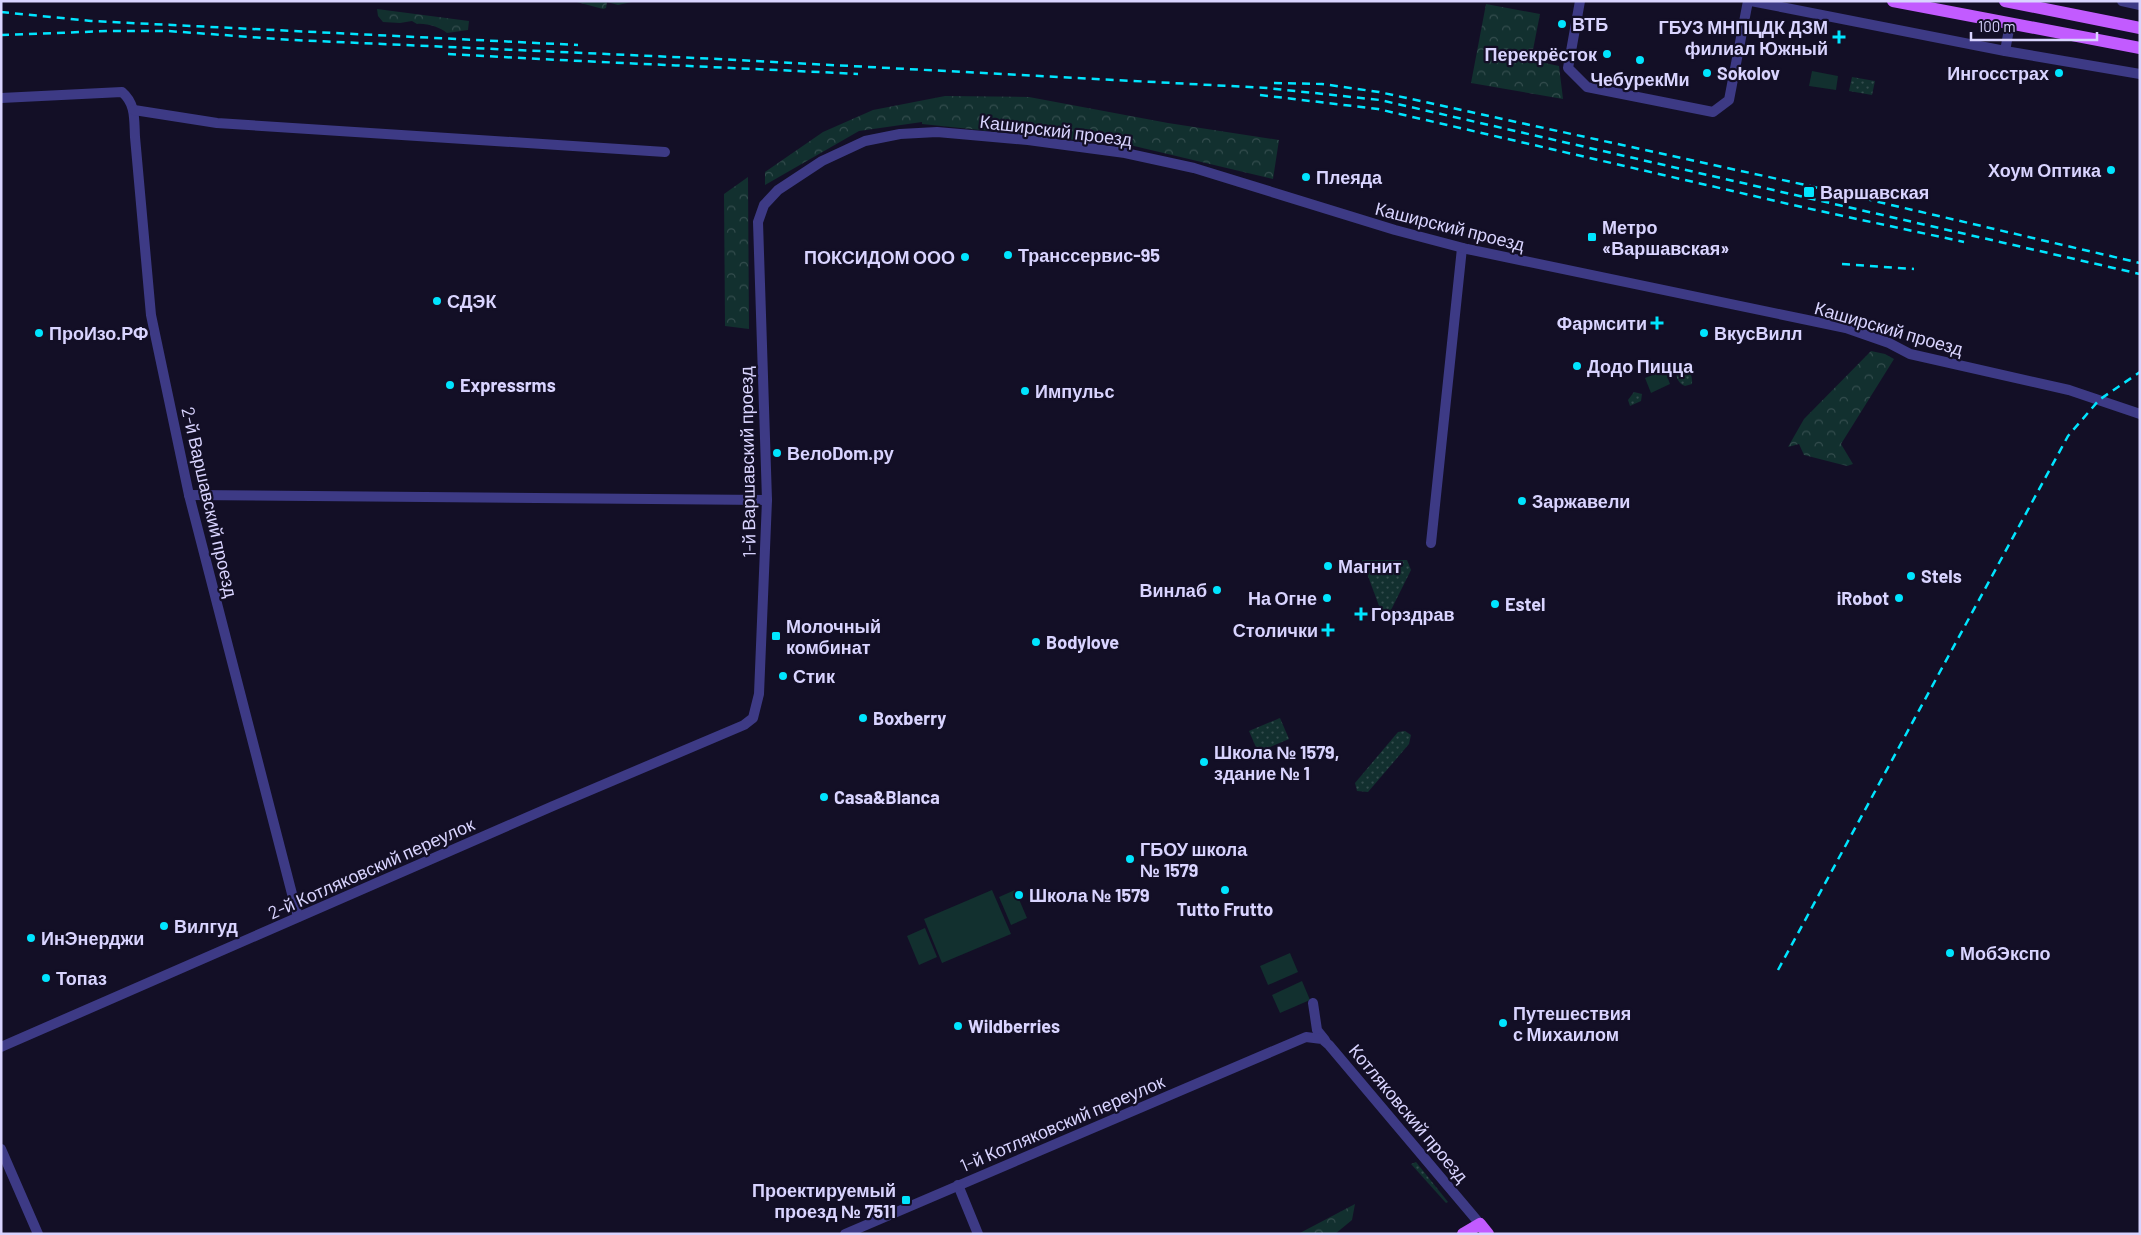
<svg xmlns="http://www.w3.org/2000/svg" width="2141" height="1235" viewBox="0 0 2141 1235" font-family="Barlow,sans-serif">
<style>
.green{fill:url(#green-dots)}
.forest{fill:url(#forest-crowns)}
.pitch{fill:#12302f}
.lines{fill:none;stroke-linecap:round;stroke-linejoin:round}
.minor{stroke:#3d3a85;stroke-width:10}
.major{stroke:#c25bff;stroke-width:12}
.rail{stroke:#00e5ff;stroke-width:2.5;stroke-dasharray:8 6;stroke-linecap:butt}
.poi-dot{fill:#00e5ff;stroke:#130f26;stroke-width:2}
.labels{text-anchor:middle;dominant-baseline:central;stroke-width:4.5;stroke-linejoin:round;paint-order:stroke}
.poi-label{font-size:18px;font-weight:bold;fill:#d9d4ff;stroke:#130f26;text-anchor:start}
.street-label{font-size:18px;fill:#d9d4ff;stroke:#130f26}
</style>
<defs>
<pattern id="green-dots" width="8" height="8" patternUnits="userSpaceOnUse" patternTransform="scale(1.25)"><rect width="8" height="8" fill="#12302f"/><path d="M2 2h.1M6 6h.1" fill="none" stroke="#344d4e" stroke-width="1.8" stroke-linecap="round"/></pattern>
<pattern id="forest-crowns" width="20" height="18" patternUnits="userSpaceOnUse" patternTransform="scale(1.25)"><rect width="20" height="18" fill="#12302f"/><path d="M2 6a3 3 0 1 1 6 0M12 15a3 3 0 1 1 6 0" fill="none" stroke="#344d4e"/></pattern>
</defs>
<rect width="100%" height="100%" fill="#130f26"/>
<g class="green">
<path d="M 1852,77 L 1875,81 L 1872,95 L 1849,91 Z"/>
<path d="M 1677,367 C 1688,366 1693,374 1692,384 L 1685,386 C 1677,383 1675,375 1677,367 Z"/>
<path d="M 1634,392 L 1642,394 L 1641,401 L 1630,406 L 1628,400 Z"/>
<path d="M 1362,560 L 1407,560 L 1411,570 L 1385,622 Z"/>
<path d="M 1280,718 L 1289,739 L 1258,752 L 1249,731 Z"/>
<path d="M 1405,731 L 1411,735 L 1409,744 L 1368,792 L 1357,791 L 1355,783 L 1398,732 Z"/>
<path d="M 1416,1162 L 1448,1202 L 1446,1203 L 1411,1164 Z"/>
</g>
<g class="forest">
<path d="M 573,1 L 636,1 L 618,5 L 607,2 L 606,8 L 603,9 Z"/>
<path d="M 1486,4 L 1540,14 L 1531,60 L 1559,66 L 1563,99 L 1471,83 Z"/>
<path d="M 377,9 L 469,21 L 468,30 L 447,33 C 440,27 426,23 417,24 L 412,21 L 400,23 L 383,22 L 378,16 Z"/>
<path d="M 945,96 L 1029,97 L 1168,123 L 1279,140 L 1273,179 L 1134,146 L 922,124 L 922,122 L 859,131 L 765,185 L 765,172 L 823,132 L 873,110 Z"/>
<path d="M 748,177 L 749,329 L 725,326 L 724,194 Z"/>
<path d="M 1871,351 L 1885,354 L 1894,359 L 1841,444 L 1853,464 L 1847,466 L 1804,455 L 1799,444 L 1788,447 L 1804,419 Z"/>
<path d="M 1355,1204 L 1352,1220 L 1335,1234 L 1298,1234 Z"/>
</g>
<g class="pitch">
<path d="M 1812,71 L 1838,76 L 1836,90 L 1809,86 Z"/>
<path d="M 1665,370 L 1670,384 L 1651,393 L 1645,378 Z"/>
<path d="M 992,890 L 1011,934 L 942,963 L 924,919 Z"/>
<path d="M 1015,890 L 1027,918 L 1011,925 L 999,897 Z"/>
<path d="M 925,928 L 937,957 L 919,965 L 907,936 Z"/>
<path d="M 1290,953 L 1298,972 L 1268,985 L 1260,966 Z"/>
<path d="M 1302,981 L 1310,1000 L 1280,1013 L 1272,995 Z"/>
</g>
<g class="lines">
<g class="minor">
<path d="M 1580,1 L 1568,68 L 1587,87 L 1713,112 L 1729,100 L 1748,1"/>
<path d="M 1751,1 L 2005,51 L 2140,74"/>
<path d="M 2122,1 L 2140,5"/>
<path d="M 2005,51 L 2010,24"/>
<path d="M 1,98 L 122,92 C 136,104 134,119 135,137 L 151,315 L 189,495 L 298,917"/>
<path d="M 134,110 L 217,123 L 665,152"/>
<path d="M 189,495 L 767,500"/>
<path d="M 1431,543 L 1462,248"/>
<path d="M 1313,1003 L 1317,1030 L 1325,1040"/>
<path d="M 1,1047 L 553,806 L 744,725 L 753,718 L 759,694 L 767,500 L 758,222 L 764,205 L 778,190 L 822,161 L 865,141 L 900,134 L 937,132 L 1028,140 L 1125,153 L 1194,168 L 1395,230 L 1467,249 L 1846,328 L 1889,343 L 1910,354 L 2069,390 L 2140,414"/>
<path d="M 1,1149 L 38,1234"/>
<path d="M 958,1185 L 978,1234"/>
<path d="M 845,1234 L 1306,1037 L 1322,1039 L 1329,1045 L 1480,1224"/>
</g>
<g class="major">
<path d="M 1893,1 L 2140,48"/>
<path d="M 2005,1 L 2140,28"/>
<path d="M 1463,1234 L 1480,1224 L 1488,1234"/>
</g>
<g class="rail">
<path d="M 1,12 L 91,21 L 578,45"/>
<path d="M 1,35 L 109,31 L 168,31 L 292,40 L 718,59 L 1267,88 L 1380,100 L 2140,274"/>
<path d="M 448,54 C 585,62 721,67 858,74"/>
<path d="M 1274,83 L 1322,84 L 1379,92 L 1810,186 L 2140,263"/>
<path d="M 1260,95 L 1378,109 L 1806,208 L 1964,242"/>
<path d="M 1842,264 L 1914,269"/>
<path d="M 1778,970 L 2068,436 L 2099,400 L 2140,372"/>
</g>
</g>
<g class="poi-dot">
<circle cx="1562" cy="24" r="5"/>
<path d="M1836.5 29.5h5v5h5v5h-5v5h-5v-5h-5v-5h5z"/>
<circle cx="1607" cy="54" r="5"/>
<circle cx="1640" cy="60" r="5"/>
<circle cx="1707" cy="73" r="5"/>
<circle cx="2059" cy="73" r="5"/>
<circle cx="2111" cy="170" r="5"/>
<circle cx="1306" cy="177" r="5"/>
<rect x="1803" y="186" width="12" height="12" rx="2.5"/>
<rect x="1587" y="232" width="10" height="10" rx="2.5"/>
<circle cx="1008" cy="255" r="5"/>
<circle cx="965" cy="257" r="5"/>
<circle cx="437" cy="301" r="5"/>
<path d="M1654.5 315.5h5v5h5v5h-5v5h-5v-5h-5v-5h5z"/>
<circle cx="39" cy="333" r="5"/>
<circle cx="1704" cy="333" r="5"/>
<circle cx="1577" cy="366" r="5"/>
<circle cx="450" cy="385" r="5"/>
<circle cx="1025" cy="391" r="5"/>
<circle cx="777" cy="453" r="5"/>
<circle cx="1522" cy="501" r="5"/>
<circle cx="1328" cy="566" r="5"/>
<circle cx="1911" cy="576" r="5"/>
<circle cx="1217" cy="590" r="5"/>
<circle cx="1327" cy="598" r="5"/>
<circle cx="1899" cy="598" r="5"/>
<circle cx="1495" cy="604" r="5"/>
<path d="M1358.5 606.5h5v5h5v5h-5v5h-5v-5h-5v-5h5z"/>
<path d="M1325.5 622.5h5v5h5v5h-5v5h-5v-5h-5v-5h5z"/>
<rect x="771" y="631" width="10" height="10" rx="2.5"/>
<circle cx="1036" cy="642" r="5"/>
<circle cx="783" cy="676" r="5"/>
<circle cx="863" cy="718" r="5"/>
<circle cx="1204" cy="762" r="5"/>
<circle cx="824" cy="797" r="5"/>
<circle cx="1130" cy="859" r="5"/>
<circle cx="1225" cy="890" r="5"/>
<circle cx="1019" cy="895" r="5"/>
<circle cx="164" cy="926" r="5"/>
<circle cx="31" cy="938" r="5"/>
<circle cx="1950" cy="953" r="5"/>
<circle cx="46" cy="978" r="5"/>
<circle cx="1503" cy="1023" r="5"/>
<circle cx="958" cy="1026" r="5"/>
<rect x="901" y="1195" width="10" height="10" rx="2.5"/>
</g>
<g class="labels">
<g class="poi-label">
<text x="1572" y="24">ВТБ</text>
<text x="1828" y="27" text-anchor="end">ГБУЗ МНПЦДК ДЗМ<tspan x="1828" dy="21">филиал Южный</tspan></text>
<text x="1597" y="54" text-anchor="end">Перекрёсток</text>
<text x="1717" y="73">Sokolov</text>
<text x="2049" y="73" text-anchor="end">Ингосстрах</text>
<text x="1640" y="79" text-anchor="middle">ЧебурекМи</text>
<text x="2101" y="170" text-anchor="end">Хоум Оптика</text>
<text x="1316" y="177">Плеяда</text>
<text x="1820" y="192">Варшавская</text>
<text x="1602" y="227">Метро<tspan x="1602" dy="21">«Варшавская»</tspan></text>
<text x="1018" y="255">Транссервис-95</text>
<text x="955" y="257" text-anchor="end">ПОКСИДОМ ООО</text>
<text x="447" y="301">СДЭК</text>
<text x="1647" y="323" text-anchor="end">Фармсити</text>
<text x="49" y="333">ПроИзо.РФ</text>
<text x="1714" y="333">ВкусВилл</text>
<text x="1587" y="366">Додо Пицца</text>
<text x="460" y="385">Expressrms</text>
<text x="1035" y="391">Импульс</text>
<text x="787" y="453">ВелоDom.ру</text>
<text x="1532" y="501">Заржавели</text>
<text x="1338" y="566">Магнит</text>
<text x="1921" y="576">Stels</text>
<text x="1207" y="590" text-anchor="end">Винлаб</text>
<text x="1317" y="598" text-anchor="end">На Огне</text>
<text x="1889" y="598" text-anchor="end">iRobot</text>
<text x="1505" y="604">Estel</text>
<text x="1371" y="614">Горздрав</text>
<text x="786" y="626">Молочный<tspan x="786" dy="21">комбинат</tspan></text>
<text x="1318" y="630" text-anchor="end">Столички</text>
<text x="1046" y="642">Bodylove</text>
<text x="793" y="676">Стик</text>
<text x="873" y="718">Boxberry</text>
<text x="1214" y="752">Школа № 1579,<tspan x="1214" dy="21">здание № 1</tspan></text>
<text x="834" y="797">Casa&amp;Blanca</text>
<text x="1140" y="849">ГБОУ школа<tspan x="1140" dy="21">№ 1579</tspan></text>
<text x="1029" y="895">Школа № 1579</text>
<text x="1225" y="909" text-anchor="middle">Tutto Frutto</text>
<text x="174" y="926">Вилгуд</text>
<text x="41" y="938">ИнЭнерджи</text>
<text x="1960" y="953">МобЭкспо</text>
<text x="56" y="978">Топаз</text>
<text x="1513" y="1013">Путешествия<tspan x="1513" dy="21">с Михаилом</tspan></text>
<text x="968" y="1026">Wildberries</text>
<text x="896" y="1190" text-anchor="end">Проектируемый<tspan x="896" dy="21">проезд № 7511</tspan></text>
</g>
<g class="street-label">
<text transform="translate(1056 130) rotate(7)">Каширский проезд</text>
<text transform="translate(1450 226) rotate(14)">Каширский проезд</text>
<text transform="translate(1889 328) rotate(16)">Каширский проезд</text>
<text transform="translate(747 462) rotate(-91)">1-й Варшавский проезд</text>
<text transform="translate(210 502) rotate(77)">2-й Варшавский проезд</text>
<text transform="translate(371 868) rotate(-24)">2-й Котляковский переулок</text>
<text transform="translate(1409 1113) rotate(50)">Котляковский проезд</text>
<text transform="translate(1062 1123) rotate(-23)">1-й Котляковский переулок</text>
</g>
</g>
<rect width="2141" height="1235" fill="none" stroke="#d9d4ff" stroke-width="5"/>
<path d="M1971 32v8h126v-8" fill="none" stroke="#d9d4ff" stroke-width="2.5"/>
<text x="1978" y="32" font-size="15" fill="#d9d4ff" stroke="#130f26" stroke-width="4" paint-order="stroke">100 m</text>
</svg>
